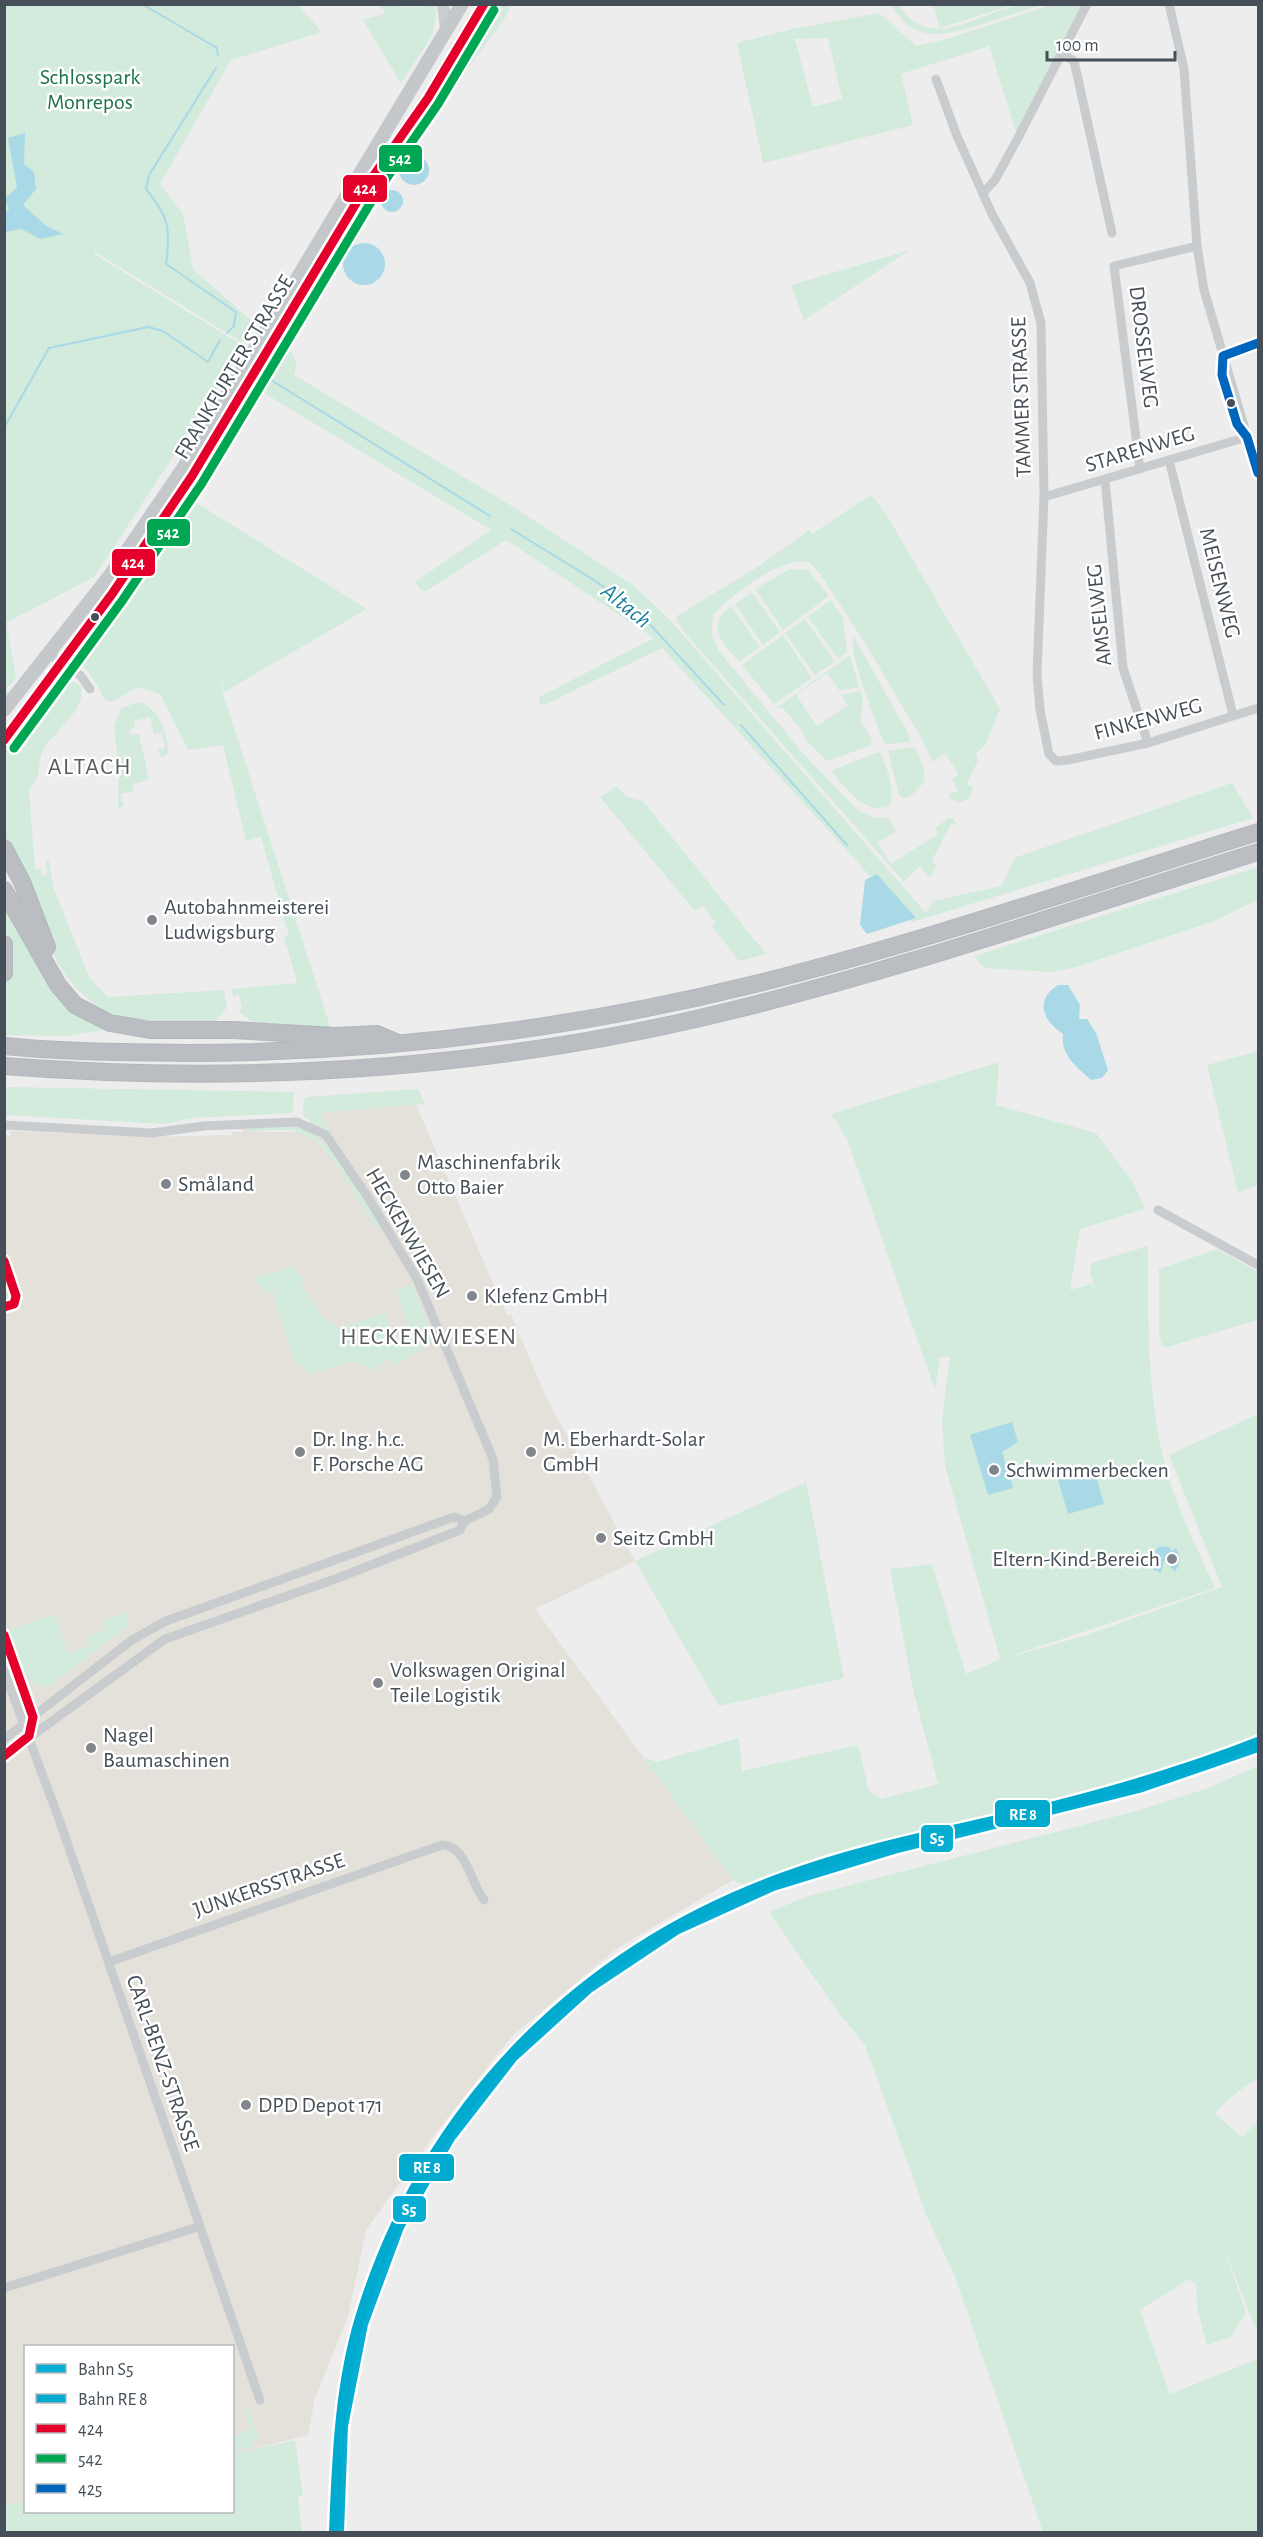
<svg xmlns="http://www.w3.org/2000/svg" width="1263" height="2537" viewBox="0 0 1263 2537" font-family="'Alegreya Sans',sans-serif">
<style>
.commercial{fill:#e4e1da}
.green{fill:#d2ebdc;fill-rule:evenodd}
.water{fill:#a9d9e7}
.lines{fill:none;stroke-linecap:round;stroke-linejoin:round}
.stream{stroke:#a9d9e7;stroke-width:2}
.motorway-casing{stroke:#b3b7bc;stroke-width:18}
.minor{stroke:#c9ccce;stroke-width:9}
.secondary{stroke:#cacdcf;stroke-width:12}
.primary{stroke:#c5c8cb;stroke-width:14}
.motorway{stroke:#babec3;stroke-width:16}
.bus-1-casing{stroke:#fff;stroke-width:14}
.bus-2-casing{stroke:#fff;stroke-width:14}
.bus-3-casing{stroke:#fff;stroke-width:14}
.bus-1{stroke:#e4002b;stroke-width:9}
.bus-2{stroke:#00a651;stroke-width:9}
.bus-3{stroke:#0065bd;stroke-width:9}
.rail-1-casing{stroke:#fff;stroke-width:15}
.rail-2-casing{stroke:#fff;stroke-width:15}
.rail-1{stroke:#07add3;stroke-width:10}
.rail-2{stroke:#00a9ce;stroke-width:10}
.bus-dot{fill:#464f58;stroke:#fff;stroke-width:2}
.poi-dot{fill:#81868c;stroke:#fff;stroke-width:2}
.labels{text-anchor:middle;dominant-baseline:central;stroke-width:5;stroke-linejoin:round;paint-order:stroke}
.park-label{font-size:22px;fill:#1d7349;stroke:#fff}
.street-label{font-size:22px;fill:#464f58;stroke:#fff}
.poi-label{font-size:22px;fill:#464f58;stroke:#fff;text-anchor:start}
.water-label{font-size:24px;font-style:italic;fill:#167d9a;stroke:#fff}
.neighbourhood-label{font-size:24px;letter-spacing:1.5px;fill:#595c60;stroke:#fff}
.line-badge{stroke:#fff;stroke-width:2}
.badge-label{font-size:16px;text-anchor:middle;font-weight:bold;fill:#fff}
</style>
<rect width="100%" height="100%" fill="#eeeded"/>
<path class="commercial" d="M 416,1105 L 507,1315 L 511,1314 L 546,1397 L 635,1561 L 535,1609 L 733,1880 L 619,1947 L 512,2036 L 438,2130 L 366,2230 L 348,2316 L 315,2398 L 308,2435 L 233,2454 L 232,2346 L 26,2346 L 25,2501 L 5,2506 L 5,1135 L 10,1136 L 10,1131 L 151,1137 L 232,1135 L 232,1132 L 242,1132 L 241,1127 L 249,1127 L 250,1132 L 298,1132 L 319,1113 Z"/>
<g class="green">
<path d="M 933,4 L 1013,4 L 1013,5 L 940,28 Z"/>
<path d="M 5,5 L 298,5 L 322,32 L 231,60 L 160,184 L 183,214 L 193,269 L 254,323 L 243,343 L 95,252 L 94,254 L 245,347 L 94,577 L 6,623 L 16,676 L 12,683 L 6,688 L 9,695 L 5,700 Z"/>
<path d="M 379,5 L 415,7 L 436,5 L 437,8 L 432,36 L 401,83 L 363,20 L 386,13 Z"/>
<path d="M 484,5 L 511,5 L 507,15 L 463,75 L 409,139 L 294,324 L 282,345 L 292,353 L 297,365 L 294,375 L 515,508 L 633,585 L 669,619 L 926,913 L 933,901 L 1002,886 L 1014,858 L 1232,783 L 1253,818 L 912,922 L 662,648 L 544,705 L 540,704 L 539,697 L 654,638 L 506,540 L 426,591 L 421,590 L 415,582 L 491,530 L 249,384 Z"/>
<path d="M 892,5 L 899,5 C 930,55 981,11 1023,4 C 1029,4 1036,4 1042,5 C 1023,11 1004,17 985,23 C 949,34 914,47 892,5 Z"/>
<path d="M 1051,5 L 1087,5 L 1018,138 L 989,46 L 901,74 L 913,125 L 763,163 L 737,43 L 793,29 L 879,13 L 916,46 L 943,40 ZM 828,38 L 842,99 L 813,107 L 795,39 Z"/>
<path d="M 910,250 L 804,320 L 791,285 Z"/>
<path d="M 869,496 L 873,497 L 889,519 L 1000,709 L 985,745 L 976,753 L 978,760 L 967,784 L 973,788 L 969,799 L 959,803 L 950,798 L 949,793 L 958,791 L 952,779 L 959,775 L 945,753 L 932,762 L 924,743 L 865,643 L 819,572 L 809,562 C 782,556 732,594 714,614 L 711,633 L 718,650 L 807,758 L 859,811 L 876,818 L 888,818 L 896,831 L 877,843 L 891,864 L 938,834 L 935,828 L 949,818 L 953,819 L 958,826 L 952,823 L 931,862 L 937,865 L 930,878 L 920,866 L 904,882 L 684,632 L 676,619 L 677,616 L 759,566 L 809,530 L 812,534 Z"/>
<path d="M 187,497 L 367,609 L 224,692 L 219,667 L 223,693 L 331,1029 L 253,1022 L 238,1011 L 242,1009 L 239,994 L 233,997 L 232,989 L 297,983 L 284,937 L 289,936 L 261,837 L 246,841 L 223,745 L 188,750 L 160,694 L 136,687 L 113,702 L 106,701 L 91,675 L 76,659 L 77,653 Z"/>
<path d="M 790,569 L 808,570 L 829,596 L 783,630 L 755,589 Z"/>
<path d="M 752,592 L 780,632 L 763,645 L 735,604 Z"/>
<path d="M 831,600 L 843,618 L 847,652 L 838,659 L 808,617 Z"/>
<path d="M 731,606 L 760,647 L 739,662 C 722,642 705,628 731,606 Z"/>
<path d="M 805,619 L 835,662 L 815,675 L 785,633 Z"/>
<path d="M 783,635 L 812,678 L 774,704 L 742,665 Z"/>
<path d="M 854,637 L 910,737 L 909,742 L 888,744 L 884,742 C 877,725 846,649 854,637 Z"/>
<path d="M 850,655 L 859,687 L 840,691 L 827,673 L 796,695 L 817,726 L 848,705 L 841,694 L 860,691 L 863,701 L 860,721 L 871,737 L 872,745 L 827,761 L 805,739 L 804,733 L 783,708 L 776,708 Z"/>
<path d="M 70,680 L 80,685 C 89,707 56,730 45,747 C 36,760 43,777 29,789 L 35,869 L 41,869 L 43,876 L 47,875 L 46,859 L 49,861 L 53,886 L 90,979 L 108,997 L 224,990 L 227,1007 L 217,1020 C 202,1025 183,1022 167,1023 C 58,1024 45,932 12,850 L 5,839 L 4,750 L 46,701 L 52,701 L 61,683 Z"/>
<path d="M 139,702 C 159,708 168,734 168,753 L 163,757 L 160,756 L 158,750 L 165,748 L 162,733 L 154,734 L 150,717 L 134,721 L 135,727 L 129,731 L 130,735 L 139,734 L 149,780 L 133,784 L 134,791 L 121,794 L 124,806 L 118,808 L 119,770 L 114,726 L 121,708 Z"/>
<path d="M 911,747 L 916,749 L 923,767 L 925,781 L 911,796 L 904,798 L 899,795 L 888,751 Z"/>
<path d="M 879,752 C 887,765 896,791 889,806 C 865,815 849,791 834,775 L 832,770 Z"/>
<path d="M 617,786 L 626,797 L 643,801 L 766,954 L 739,961 L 712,926 L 716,923 L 703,906 L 695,911 L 600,797 Z"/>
<path d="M 1258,867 L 1258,900 L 1214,921 L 1076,967 L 1052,972 L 984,968 L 974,956 Z"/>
<path d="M 4,901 L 77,1015 L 105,1030 L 66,1036 L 5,1035 L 5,988 L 10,946 L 5,928 Z"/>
<path d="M 1258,1051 L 1258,1185 L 1238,1192 L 1207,1065 Z"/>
<path d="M 999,1062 L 996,1105 L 1096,1133 L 1134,1184 L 1145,1209 L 1080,1229 L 1070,1290 L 1092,1284 L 1096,1292 L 1090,1271 L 1091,1263 L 1148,1246 C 1148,1316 1147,1387 1163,1456 C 1173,1501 1196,1546 1215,1588 L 1005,1658 L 1084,1636 L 1222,1587 L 1169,1455 L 1258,1414 L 1258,1735 L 1140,1779 L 949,1828 L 745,1886 L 733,1880 L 643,1757 L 657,1762 L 739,1738 L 742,1771 L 858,1745 L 869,1791 L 881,1799 L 938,1784 L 914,1694 L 890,1569 L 932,1564 L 966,1674 L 1000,1659 L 945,1466 L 942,1419 L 950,1357 L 940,1357 L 935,1390 L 847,1139 L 831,1114 Z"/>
<path d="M 5,1087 L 294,1092 L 293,1113 L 192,1118 L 163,1124 L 5,1115 Z"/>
<path d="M 418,1089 L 425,1104 L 320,1113 L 332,1134 L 303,1116 L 303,1102 L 306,1097 Z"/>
<path d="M 290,1125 C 336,1136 356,1189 380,1225 L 376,1228 C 357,1200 331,1141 297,1132 C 282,1128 265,1131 250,1132 L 249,1127 Z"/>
<path d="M 1217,1249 L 1258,1272 L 1258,1320 L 1167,1347 L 1162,1345 L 1159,1335 L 1159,1269 Z"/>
<path d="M 293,1266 L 304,1281 L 301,1285 L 327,1324 L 334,1322 L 338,1328 L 385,1313 L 395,1342 L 412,1336 L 397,1290 L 412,1284 L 435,1341 L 395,1365 L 390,1358 C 361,1380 375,1365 352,1362 L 308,1374 L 304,1365 L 297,1367 L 272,1290 L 263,1292 L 254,1278 Z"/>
<path d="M 806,1482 L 844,1678 L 719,1706 L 635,1561 Z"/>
<path d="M 126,1613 L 130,1625 L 48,1687 C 22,1689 17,1648 10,1629 L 55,1614 L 68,1653 L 89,1646 L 86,1636 L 104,1630 L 102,1621 Z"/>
<path d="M 1258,1766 L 1258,2077 L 1227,2100 L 1215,2114 L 1242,2137 L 1258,2121 L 1258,2334 L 1224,2249 L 1246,2313 L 1230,2337 L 1207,2345 L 1198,2312 L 1196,2284 L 1189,2279 L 1140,2310 L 1170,2394 L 1258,2359 L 1258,2532 L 1043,2532 L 955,2277 L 927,2217 L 865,2045 L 836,2009 L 769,1912 L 808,1896 L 1137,1811 L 1208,1788 Z"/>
<path d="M 249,2409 L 259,2438 L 253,2440 L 254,2446 L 233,2451 L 233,2436 L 251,2429 L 245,2412 L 233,2414 Z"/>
<path d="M 295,2440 L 303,2495 L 298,2497 L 302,2532 L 5,2532 L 5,2506 L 25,2501 L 26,2512 L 232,2512 L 233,2454 Z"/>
</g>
<g class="water">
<path d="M 25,133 L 24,164 L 34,172 L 36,189 L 23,205 L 45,225 L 63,234 L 41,239 L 21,229 L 5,232 L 5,212 L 9,210 L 5,198 L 17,188 L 8,138 Z"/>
<circle cx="414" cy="170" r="15"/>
<circle cx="392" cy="201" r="11"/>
<circle cx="364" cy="264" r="21"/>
<path d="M 877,874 L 916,918 L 867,934 L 860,925 L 865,880 Z"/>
<path d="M 1058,985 L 1068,985 L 1080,1005 L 1079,1019 L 1087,1019 L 1096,1033 L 1108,1070 L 1102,1078 L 1091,1080 C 1077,1067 1060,1055 1063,1034 C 1043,1021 1034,1000 1058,985 Z"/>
<path d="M 1012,1422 L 1018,1442 L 1002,1452 L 1013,1488 L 988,1495 L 970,1435 Z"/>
<path d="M 1093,1465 L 1104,1504 L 1068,1514 L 1057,1476 Z"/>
<path d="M 1160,1546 L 1169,1547 L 1172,1551 L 1176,1548 C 1181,1557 1181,1563 1175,1572 L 1164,1560 L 1161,1573 L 1154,1570 L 1148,1562 L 1153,1560 L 1154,1551 Z"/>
</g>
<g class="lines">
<g class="stream">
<path d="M 142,4 L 217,48 L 218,56"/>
<path d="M 216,68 L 149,175 L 146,189 C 169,217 171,229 166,264 L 236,312 L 234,326 L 227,333"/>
<path d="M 263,375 L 490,516"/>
<path d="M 4,428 L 49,348 L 148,327 L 163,331 L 208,362 L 220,340"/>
<path d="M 511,529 L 597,582 L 645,619 L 724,705"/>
<path d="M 741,725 L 847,845"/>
</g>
<g class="motorway-casing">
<g id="motorway">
<path d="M 4,848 L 22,882 L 47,947"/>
<path d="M 4,890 L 58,985 L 75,1005 L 110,1023 L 150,1030 L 233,1030 L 335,1036 L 377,1034 L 398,1043"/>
<path d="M 4,944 L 4,973"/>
<path d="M 4,1046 C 64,1052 125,1052 185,1053 C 378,1053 571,1030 759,983 C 926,941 1094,883 1258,832"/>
<path d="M 4,1066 C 236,1084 469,1071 696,1019 C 886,975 1072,910 1258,852"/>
</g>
</g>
<g class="minor">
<path d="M 1169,4 L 1184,69 L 1197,246 L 1204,290 L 1258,473"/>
<path d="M 1061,53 L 1074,61 L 1112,233"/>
<path d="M 936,79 L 957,136 L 992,214 L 1030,283 L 1041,323 L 1044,497 L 1037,675 L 1040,710 L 1049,754 L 1056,761 L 1068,760 L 1148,743 L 1258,708"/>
<path d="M 984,192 L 995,180 L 1018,138 L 1087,4"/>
<path d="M 1223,356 L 1258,343"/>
<path d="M 1169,460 L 1233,715"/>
<path d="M 1140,469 L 1114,266 L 1197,246"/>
<path d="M 1105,480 L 1123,668 L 1148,743"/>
<path d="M 1044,497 L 1247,437"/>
<path d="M 50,655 L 81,676 L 90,689"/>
<path d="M 4,1125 L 152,1133 L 204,1126 L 297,1122 L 326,1135 L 369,1199 L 417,1279 L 493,1459 L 497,1497 L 489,1509 L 465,1521"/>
<path d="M 1158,1210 L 1258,1265"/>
<path d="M 4,1634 L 33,1717 L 34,1727 L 29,1739"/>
<path d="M 4,1671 L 60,1822 L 260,2400"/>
<path d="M 4,1739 L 132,1640 L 166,1621 L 454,1517 L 465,1521"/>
<path d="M 4,1756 L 165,1639 L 338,1578 L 460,1530 L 465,1521"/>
<path d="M 109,1962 L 442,1845 C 467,1846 470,1882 484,1900"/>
<path d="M 4,2288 L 198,2227"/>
</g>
<path class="secondary" d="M 443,4 L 446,28"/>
<g class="primary">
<path d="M 4,710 L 111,574 L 182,470 L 462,4"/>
<path d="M 4,741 L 112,594 L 192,476 L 367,185 L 428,98 L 484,4"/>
</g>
<use href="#motorway" class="motorway"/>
<g class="bus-1-casing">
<g id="bus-1">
<path d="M 4,740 L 112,594 L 192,476 L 367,185 L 428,98 L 484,4"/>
<path d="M 4,1261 L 16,1296 L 14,1304 L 4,1307"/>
<path d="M 4,1635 L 33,1717 L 29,1736 L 4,1756"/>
</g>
</g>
<g class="bus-2-casing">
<path id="bus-2" d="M 14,748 L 122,601 L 202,483 L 377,192 L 438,104 L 494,10"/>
</g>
<g class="bus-3-casing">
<path id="bus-3" d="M 1258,343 L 1223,356 L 1222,375 L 1237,424 L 1247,437 L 1258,473"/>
</g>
<use href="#bus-1" class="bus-1"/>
<use href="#bus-2" class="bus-2"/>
<use href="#bus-3" class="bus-3"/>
<g class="rail-1-casing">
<path id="rail-1" d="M 339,2532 L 343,2426 L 363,2324 L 399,2227 L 450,2138 L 513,2057 L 589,1988 L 676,1930 L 773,1886 L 894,1849 L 1139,1788 L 1258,1747"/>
</g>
<g class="rail-2-casing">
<path id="rail-2" d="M 334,2532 C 337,2460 339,2388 360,2318 C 424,2108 578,1951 784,1877 C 862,1848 945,1833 1026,1813 C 1105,1794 1182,1772 1258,1742"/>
</g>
<use href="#rail-1" class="rail-1"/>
<use href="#rail-2" class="rail-2"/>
</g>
<g class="bus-dot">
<circle cx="1231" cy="403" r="5"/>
<circle cx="95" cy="617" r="5"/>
</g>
<g class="poi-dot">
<circle cx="152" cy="920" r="6"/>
<circle cx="405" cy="1175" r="6"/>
<circle cx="166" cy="1184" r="6"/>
<circle cx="472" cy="1296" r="6"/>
<circle cx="300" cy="1452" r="6"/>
<circle cx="531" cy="1452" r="6"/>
<circle cx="994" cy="1470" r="6"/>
<circle cx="601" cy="1538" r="6"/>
<circle cx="1172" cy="1559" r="6"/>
<circle cx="378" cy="1683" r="6"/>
<circle cx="91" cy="1748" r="6"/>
<circle cx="246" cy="2105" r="6"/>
</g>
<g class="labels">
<g class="park-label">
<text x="90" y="77">Schlosspark<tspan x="90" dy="25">Monrepos</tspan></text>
</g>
<g class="street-label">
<text transform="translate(1144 347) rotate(83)">DROSSELWEG</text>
<text transform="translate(234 367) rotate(-59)">FRANKFURTER STRASSE</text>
<text transform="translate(1021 397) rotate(-92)">TAMMER STRASSE</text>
<text transform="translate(1140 449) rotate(-17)">STARENWEG</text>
<text transform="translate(1220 583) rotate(76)">MEISENWEG</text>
<text transform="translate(1099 615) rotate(-96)">AMSELWEG</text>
<text transform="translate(1148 719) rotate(-15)">FINKENWEG</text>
<text transform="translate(408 1233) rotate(60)">HECKENWIESEN</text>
<text transform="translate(269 1885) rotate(-19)">JUNKERSSTRASSE</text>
<text transform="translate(163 2063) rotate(71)">CARL-BENZ-STRASSE</text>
</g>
<g class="poi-label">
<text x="164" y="907">Autobahnmeisterei<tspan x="164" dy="25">Ludwigsburg</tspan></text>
<text x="417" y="1162">Maschinenfabrik<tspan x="417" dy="25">Otto Baier</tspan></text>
<text x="178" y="1184">Småland</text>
<text x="484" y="1296">Klefenz GmbH</text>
<text x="312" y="1439">Dr. Ing. h.c.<tspan x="312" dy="25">F. Porsche AG</tspan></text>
<text x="543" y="1439">M. Eberhardt-Solar<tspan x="543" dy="25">GmbH</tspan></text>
<text x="1006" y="1470">Schwimmerbecken</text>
<text x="613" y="1538">Seitz GmbH</text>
<text x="1160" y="1559" text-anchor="end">Eltern-Kind-Bereich</text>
<text x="390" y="1670">Volkswagen Original<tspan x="390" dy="25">Teile Logistik</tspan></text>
<text x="103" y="1735">Nagel<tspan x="103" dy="25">Baumaschinen</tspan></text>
<text x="258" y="2105">DPD Depot 171</text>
</g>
<g class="water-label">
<text transform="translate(626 606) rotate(39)">Altach</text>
</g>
<g class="neighbourhood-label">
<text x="90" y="767">ALTACH</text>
<text x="429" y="1337">HECKENWIESEN</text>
</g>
</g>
<g class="line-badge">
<rect x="378" y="144" width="45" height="29" rx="6" fill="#00a651"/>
<rect x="342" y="174" width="46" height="29" rx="6" fill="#e4002b"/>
<rect x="146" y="518" width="45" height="29" rx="6" fill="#00a651"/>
<rect x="111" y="548" width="45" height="29" rx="6" fill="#e4002b"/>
<rect x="994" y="1799" width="57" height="29" rx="6" fill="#00a9ce"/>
<rect x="920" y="1824" width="34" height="29" rx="6" fill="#07add3"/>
<rect x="398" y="2153" width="57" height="29" rx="6" fill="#00a9ce"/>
<rect x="392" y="2195" width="35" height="28" rx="6" fill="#07add3"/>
</g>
<g class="badge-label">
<text x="400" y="164">542</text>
<text x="365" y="194">424</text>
<text x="168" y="538">542</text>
<text x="133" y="568">424</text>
<text x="1023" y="1820">RE 8</text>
<text x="937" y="1844">S5</text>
<text x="427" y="2173">RE 8</text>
<text x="409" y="2215">S5</text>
</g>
<rect width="1263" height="2537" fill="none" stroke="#464f58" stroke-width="12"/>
<rect x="24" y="2345" width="210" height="168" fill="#ffffff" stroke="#b5b9bc" stroke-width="1.5"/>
<rect x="36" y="2364" width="30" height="9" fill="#07add3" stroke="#b5b9bc" stroke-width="1.5"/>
<text x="78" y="2375" font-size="18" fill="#464f58">Bahn S5</text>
<rect x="36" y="2394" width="30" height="9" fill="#00a9ce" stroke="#b5b9bc" stroke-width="1.5"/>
<text x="78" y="2405" font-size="18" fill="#464f58">Bahn RE 8</text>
<rect x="36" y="2424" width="30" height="9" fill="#e4002b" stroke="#b5b9bc" stroke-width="1.5"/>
<text x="78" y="2435" font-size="18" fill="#464f58">424</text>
<rect x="36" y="2454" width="30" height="9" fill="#00a651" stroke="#b5b9bc" stroke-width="1.5"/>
<text x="78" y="2465" font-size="18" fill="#464f58">542</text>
<rect x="36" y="2484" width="30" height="9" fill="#0065bd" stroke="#b5b9bc" stroke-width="1.5"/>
<text x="78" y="2495" font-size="18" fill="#464f58">425</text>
<path d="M1047 51v9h128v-9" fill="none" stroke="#464f58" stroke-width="3"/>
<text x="1056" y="51" font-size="18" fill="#464f58" stroke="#ffffff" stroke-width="4.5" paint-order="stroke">100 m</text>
</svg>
